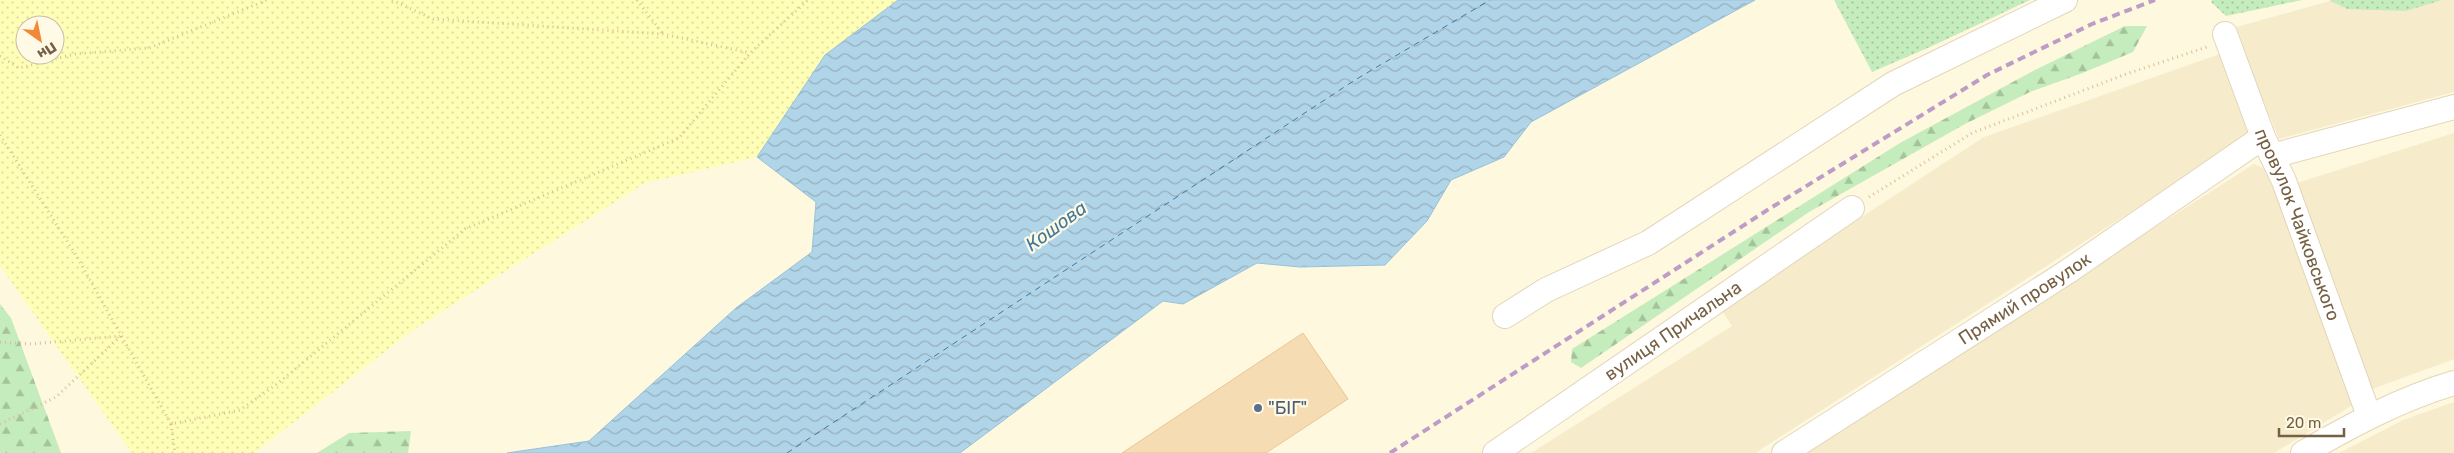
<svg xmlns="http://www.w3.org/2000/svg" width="2454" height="453" viewBox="0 0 2454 453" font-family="Rubik,sans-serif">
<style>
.residential{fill:#f6eccc}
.green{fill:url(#green-dots)}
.forest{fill:url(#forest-firs)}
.sand{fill:url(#sand-dots);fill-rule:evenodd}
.water{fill:url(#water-waves);stroke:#97c2db}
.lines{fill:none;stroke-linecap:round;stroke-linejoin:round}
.ferry{stroke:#41799a;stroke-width:1;stroke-dasharray:6 5;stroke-linecap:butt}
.building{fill:#f6dcb3;stroke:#e9c693}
.minor-casing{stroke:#e2d5ba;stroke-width:26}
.path{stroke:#dabf97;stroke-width:3;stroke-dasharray:1 4;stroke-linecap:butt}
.minor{stroke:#fff;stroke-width:24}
.rail{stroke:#bd9dc7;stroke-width:4;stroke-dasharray:8 5;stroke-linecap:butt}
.service-dot{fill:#5c6f8a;stroke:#fffae6;stroke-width:2}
.labels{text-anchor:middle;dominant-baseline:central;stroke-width:4.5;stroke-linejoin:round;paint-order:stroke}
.street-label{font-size:18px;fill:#766044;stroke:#fffae6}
.service-label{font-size:18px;fill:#4e5e75;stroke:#fffae6;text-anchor:start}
.water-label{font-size:19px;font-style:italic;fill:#41799a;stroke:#fffae6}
</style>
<defs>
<pattern id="green-dots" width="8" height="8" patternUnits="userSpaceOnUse" patternTransform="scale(1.25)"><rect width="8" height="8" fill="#c5ecbc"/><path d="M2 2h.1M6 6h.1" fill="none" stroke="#a5c39a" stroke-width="1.8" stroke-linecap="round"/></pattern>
<pattern id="forest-firs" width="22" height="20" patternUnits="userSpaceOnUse" patternTransform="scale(1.25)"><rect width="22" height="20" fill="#c5ecbc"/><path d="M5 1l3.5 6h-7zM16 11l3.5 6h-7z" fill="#a5c39a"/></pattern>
<pattern id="sand-dots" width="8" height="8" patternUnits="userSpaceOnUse" patternTransform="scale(1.25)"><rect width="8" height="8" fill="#fffeb7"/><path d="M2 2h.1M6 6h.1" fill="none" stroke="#dedc9f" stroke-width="1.8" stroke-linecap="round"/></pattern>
<pattern id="water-waves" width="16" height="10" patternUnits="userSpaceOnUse" patternTransform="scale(1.25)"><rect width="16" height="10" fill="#b1d5e8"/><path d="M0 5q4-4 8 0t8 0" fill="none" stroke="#95b0be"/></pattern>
</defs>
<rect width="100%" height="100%" fill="#fef8de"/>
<g class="residential">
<path d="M 2333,0 L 2454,0 L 2454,92 L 2279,139 L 2233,28 Z"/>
<path d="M 2220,54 L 2249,136 L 1755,453 L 1531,453 L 1732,326 L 1721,309 L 1984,137 Z"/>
<path d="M 2454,133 L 2454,359 L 2370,390 L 2297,183 Z"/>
<path d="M 2254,164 L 2270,171 L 2353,405 L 2274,453 L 1802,453 Z"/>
<path d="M 2454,402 L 2454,453 L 2339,453 L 2403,420 Z"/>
</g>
<g class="green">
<path d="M 1834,0 L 2030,0 L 1930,47 L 1872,72 Z"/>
<path d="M 2212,0 L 2302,0 L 2226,16 L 2211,2 Z"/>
<path d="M 2329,0 L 2442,0 L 2406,11 L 2347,9 Z"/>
</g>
<g class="forest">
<path d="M 2125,26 L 2147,26 L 2133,52 L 2080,74 L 2030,92 L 1965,124 L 1809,212 L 1581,368 L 1571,362 L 1572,349 L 1900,143 L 2033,71 Z"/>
<path d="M 0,304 L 11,318 L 61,453 L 0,453 Z"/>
<path d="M 411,431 L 408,453 L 317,453 L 349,433 Z"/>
</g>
<path class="sand" d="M 0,0 L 898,0 L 825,55 L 757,157 L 645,183 L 413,330 L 254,453 L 132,453 L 0,266 ZM 25,25 L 55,25 L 55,55 L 25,55 Z"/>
<path class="water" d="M 898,0 L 1755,0 L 1531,122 L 1504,157 L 1451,180 L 1427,221 L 1385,265 L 1300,267 L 1257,263 L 1183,304 L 1163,301 L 960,453 L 507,453 L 589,441 L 736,308 L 812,252 L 816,202 L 757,157 L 825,55 Z"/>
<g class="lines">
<path class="ferry" d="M 787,453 L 1355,80 L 1490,0"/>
</g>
<path class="building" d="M 1303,333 L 1348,399 L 1266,453 L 1122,453 Z"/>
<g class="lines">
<g class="minor-casing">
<g id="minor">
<path id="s1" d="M 2225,34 L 2263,137 L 2284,181 L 2369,416"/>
<path d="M 2272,156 L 2454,107"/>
<path d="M 1505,316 L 1546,290 L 1648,243 L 1893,84 L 2065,0"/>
<path id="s2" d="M 1495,453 L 1852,208"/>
<path id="s3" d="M 1784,453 L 2067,272 L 2263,137"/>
<path d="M 2303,453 C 2352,425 2400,399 2454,383"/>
</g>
</g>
<g class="path">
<path d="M 392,0 L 433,19 L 663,34 L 750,53"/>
<path d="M 637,0 L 663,34"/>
<path d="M 0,56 L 19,68 L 75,54 L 149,48 L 267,0"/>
<path d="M 0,135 L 77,257 L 171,424 L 240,410 L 277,384 L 465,229 L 679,138 L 750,53 L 808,0"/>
<path d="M 1869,197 L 1972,133 L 2129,73 L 2207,47"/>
<path d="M 0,342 L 31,344 L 120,336"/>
<path d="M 0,424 L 56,397 L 121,336"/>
<path d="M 171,424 L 175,453"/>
</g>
<use href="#minor" class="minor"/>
<path class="rail" d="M 1390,453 L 1769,209 L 1987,75 L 2092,24 L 2155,0"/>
</g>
<circle class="service-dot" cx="1258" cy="408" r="5"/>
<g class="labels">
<g class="street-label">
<text stroke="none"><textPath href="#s1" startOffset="204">провулок Чайковського</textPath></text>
<text stroke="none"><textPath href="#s3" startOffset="286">Прямий провулок</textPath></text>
<text stroke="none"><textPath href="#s2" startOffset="216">вулиця Причальна</textPath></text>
</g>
<g class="service-label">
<text x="1268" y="408">"БІГ"</text>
</g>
<g class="water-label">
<text transform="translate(1056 226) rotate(-36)">Кошова</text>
</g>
</g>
<g transform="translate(40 40) rotate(147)"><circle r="24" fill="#fffae6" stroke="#c8bca5"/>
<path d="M0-4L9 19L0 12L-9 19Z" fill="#f38938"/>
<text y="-8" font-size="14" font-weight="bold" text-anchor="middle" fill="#766044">Пн</text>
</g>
<path d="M2279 428v8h65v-8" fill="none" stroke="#766044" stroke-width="2.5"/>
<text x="2286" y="428" font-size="15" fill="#766044" stroke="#fffae6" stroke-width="4" paint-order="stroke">20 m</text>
</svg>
